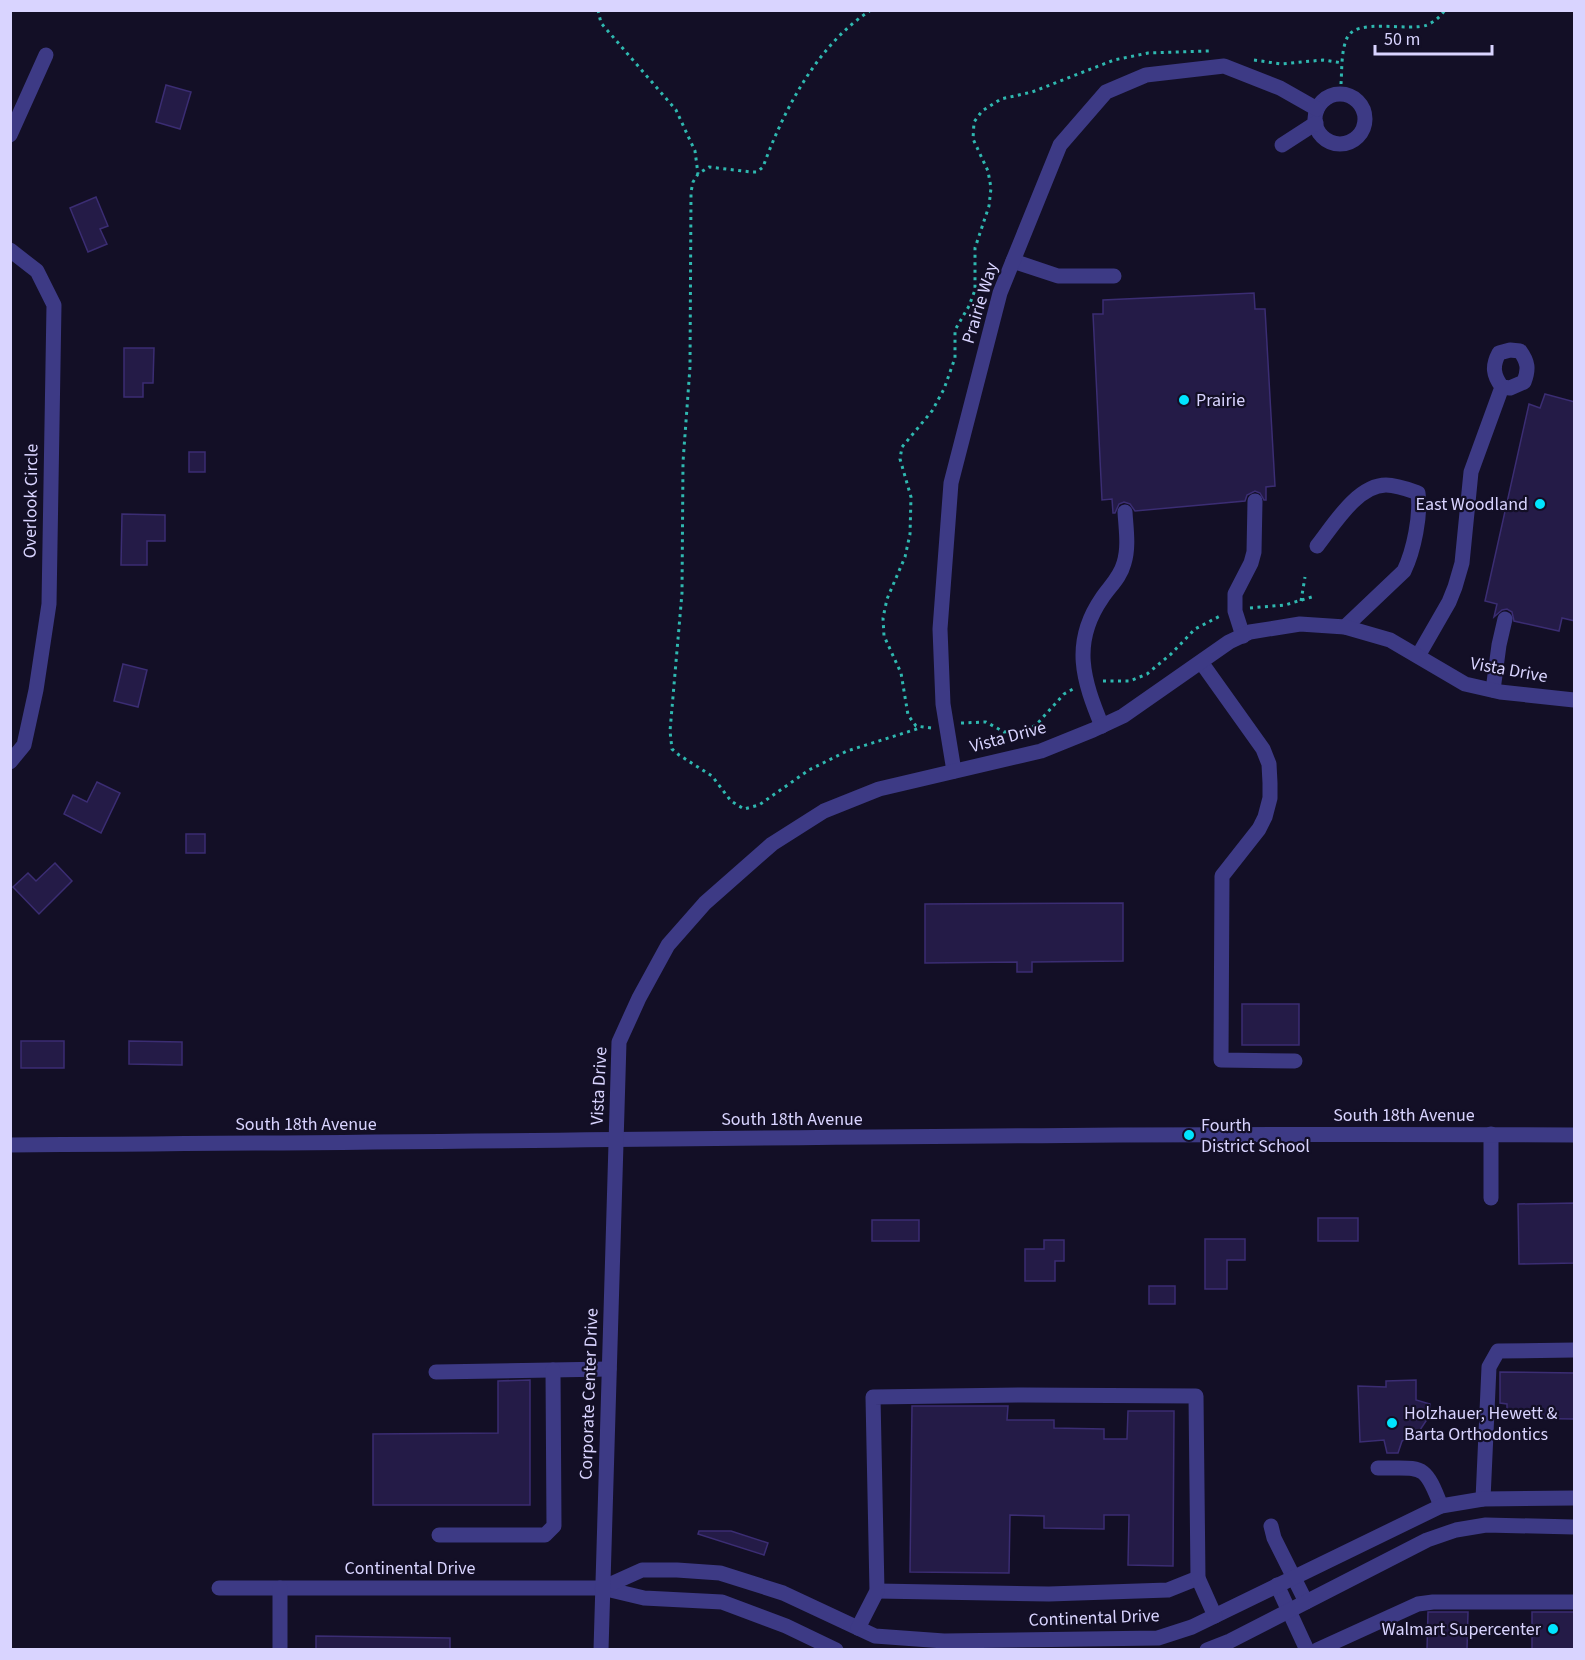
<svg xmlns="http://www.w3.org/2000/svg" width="1585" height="1660" viewBox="0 0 1585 1660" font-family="'Source Sans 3',sans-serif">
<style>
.building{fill:#241b47;stroke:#3b2d73;stroke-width:1.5}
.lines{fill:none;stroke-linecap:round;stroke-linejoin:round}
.path{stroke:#2fb8b0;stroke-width:3;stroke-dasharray:3 4.5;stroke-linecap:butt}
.minor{stroke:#3d3a85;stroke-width:15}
.poi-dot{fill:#00e5ff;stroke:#130f26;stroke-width:2}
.labels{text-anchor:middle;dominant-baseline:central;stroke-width:4.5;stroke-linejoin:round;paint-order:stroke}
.street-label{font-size:18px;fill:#d9d4ff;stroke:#130f26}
.poi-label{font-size:18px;fill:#d9d4ff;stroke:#130f26;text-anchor:start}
</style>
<rect width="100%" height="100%" fill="#130f26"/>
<g class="building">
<path d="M 166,85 L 191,92 L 180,129 L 156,122 Z"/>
<path d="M 96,197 L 108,226 L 100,229 L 107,244 L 88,252 L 70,208 Z"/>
<path d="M 1254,293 L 1255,309 L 1265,309 L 1275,486 L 1266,487 L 1266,500 L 1264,500 L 1260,493 L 1255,491 L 1247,495 L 1245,501 L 1135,511 L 1130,504 L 1124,502 L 1119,504 L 1115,513 L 1113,513 L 1112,499 L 1102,500 L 1093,314 L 1103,314 L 1103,300 Z"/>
<path d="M 124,348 L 154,348 L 153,383 L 143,383 L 143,397 L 124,397 Z"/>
<path d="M 1545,394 L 1575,402 L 1575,621 L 1562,618 L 1559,631 L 1514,621 L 1512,612 L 1507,609 L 1502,610 L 1494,617 L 1497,604 L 1485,601 L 1529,404 L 1540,408 Z"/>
<rect x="189" y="452" width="16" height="20"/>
<path d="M 122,514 L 165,515 L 165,541 L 147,541 L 147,565 L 121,565 Z"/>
<path d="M 123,664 L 147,670 L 138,707 L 114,701 Z"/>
<path d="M 97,782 L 120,793 L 101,833 L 64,814 L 73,795 L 87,802 Z"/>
<rect x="186" y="834" width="19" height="19"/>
<path d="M 55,863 L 72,881 L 39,914 L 13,887 L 28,873 L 36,881 Z"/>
<path d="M 1123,903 L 1123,961 L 1032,962 L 1032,972 L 1017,972 L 1017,962 L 925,963 L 925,904 Z"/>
<rect x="1242" y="1004" width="57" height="41"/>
<rect x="21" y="1041" width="43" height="27"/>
<path d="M 129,1041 L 182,1042 L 182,1065 L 129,1064 Z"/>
<path d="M 1575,1203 L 1575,1263 L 1519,1264 L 1518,1204 Z"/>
<rect x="1318" y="1218" width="40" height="23"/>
<rect x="872" y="1220" width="47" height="21"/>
<path d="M 1205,1239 L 1245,1239 L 1245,1260 L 1227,1260 L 1227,1289 L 1205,1289 Z"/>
<path d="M 1044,1240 L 1064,1240 L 1064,1261 L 1055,1261 L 1055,1281 L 1025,1281 L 1025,1249 L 1044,1249 Z"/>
<rect x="1149" y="1286" width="26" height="18"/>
<path d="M 1500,1372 L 1575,1373 L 1574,1419 L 1507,1418 L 1507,1404 L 1500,1403 Z"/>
<path d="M 530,1380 L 530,1505 L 373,1505 L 373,1434 L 498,1433 L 498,1381 Z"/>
<path d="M 1416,1380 L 1416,1400 L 1430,1404 L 1430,1415 L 1420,1430 L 1402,1441 L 1398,1453 L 1387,1453 L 1384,1440 L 1360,1442 L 1358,1386 L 1386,1387 L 1386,1381 Z"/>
<path d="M 912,1406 L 1008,1406 L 1007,1420 L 1054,1420 L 1054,1428 L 1104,1429 L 1104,1439 L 1127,1439 L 1128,1411 L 1174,1411 L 1173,1566 L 1128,1565 L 1129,1515 L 1104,1515 L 1104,1529 L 1044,1528 L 1044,1516 L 1010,1515 L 1009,1573 L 910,1572 Z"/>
<path d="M 699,1531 L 731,1531 L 768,1543 L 764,1555 L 698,1534 Z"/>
<path d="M 1428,1612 L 1468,1612 L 1467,1650 L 1427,1650 Z"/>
<rect x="1532" y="1612" width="43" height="38"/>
<path d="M 316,1636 L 450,1638 L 450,1650 L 316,1650 Z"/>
</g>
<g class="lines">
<g class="path">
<path d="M 598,10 L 601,23 L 676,110 L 695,151 L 698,174"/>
<path d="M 871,10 C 818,44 784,109 763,167 L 757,172 L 751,172 L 709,167 L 698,174 L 693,182 L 691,192 L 690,367 L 683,462 L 682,593 L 670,731 L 672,749 L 679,755 L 712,776 L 731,801 L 744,809 L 759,805 L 809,770 L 847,751 L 920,728"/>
<path d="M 1254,60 L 1281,64 L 1323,60 L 1343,63"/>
<path d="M 1341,84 C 1342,70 1341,51 1347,38 C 1356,17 1409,32 1427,25 C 1434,22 1440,17 1445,10"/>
<path d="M 1301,601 L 1305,577"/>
<path d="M 1250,608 L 1285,605 L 1315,596"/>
<path d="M 1103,681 L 1130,681 L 1147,674 L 1171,654 L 1195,629 L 1220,616"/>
<path d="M 961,723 L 986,722 L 1004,732 L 1027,730 L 1036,725 L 1064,694 L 1073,689"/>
<path d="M 931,728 L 916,726 L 908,715 L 901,673 L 884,636 L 883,618 L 887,599 L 905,557 L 910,534 L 911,497 L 900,459 L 902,447 L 932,411 L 944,389 L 955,358 L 955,330 L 969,306 L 975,290 L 975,248 L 989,206 L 991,188 L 988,171 L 973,139 L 974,122 L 982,111 L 1001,99 L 1032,92 L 1114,60 L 1148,53 L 1209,51"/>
</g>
<g class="minor">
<circle cx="1340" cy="119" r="25"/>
<path d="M 10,135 L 46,55"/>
<path d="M 1282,145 L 1316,123"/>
<path d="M 10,250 L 37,271 L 54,305 L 49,604 L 36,690 L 24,745 L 10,762"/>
<path d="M 1013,261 L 1058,276 L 1114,276"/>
<path d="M 1317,546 C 1333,526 1357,485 1386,485 C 1397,485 1407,489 1418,493 C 1421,515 1414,550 1404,571 L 1345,627"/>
<path d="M 1243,636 L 1235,611 L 1235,594 L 1251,563 L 1254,552 L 1255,501"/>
<path d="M 1418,656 L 1449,602 L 1455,587 L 1462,563 L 1471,472 L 1502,387 L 1510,388 L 1524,382 C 1529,369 1528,362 1520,351 L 1510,350 L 1499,353 C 1492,366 1493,375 1502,387"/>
<path d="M 1201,662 L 1263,749 L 1269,764 L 1270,783 L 1270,798 L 1265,817 L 1259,829 L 1222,876 L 1221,1060 L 1295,1061"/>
<path d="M 1493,690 L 1499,645 L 1505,619"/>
<path d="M 1102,726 C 1083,680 1071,643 1102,598 C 1110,586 1120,578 1124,563 C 1129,547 1126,529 1125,512"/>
<path d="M 954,771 L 943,704 L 940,629 L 951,483 L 1000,293 L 1060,145 L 1106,92 L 1146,75 L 1224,66 L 1280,88 L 1317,109"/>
<path d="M 1491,1134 L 1491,1198"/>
<path d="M 10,1145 C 532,1142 1053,1132 1574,1135"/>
<path d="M 436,1372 L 609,1369"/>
<path d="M 1378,1468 C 1422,1469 1424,1461 1441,1506"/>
<path d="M 1483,1499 L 1489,1367 L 1498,1351 L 1574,1350"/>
<path d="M 1271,1526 L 1274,1538 L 1306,1602"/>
<path d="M 439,1535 L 545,1535 L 554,1526 L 553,1370"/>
<path d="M 1277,1585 L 1307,1650"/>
<path d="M 219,1588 L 602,1588 L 644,1598 L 722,1602 L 786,1626 L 836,1650"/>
<path d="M 602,1588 L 642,1570 L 677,1570 L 720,1573 L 783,1593 L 875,1636 L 944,1641 L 1158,1638 L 1192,1627 L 1441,1506 L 1483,1499 L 1574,1498"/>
<path d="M 877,1591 L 1049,1594 L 1168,1590 L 1198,1578"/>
<path d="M 858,1628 L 877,1591 L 873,1397 L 1023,1395 L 1196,1396 L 1198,1578 L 1215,1616"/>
<path d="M 280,1650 L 280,1588"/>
<path d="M 601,1650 L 619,1042 L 639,998 L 668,945 L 705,903 L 772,844 L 824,811 L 879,789 L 1041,751 L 1093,730 L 1123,716 L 1229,642 L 1250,632 L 1300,624 L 1345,627 L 1390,640 L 1465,684 L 1500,692 L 1574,700"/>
<path d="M 1207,1650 L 1230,1641 L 1427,1540 L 1456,1530 L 1486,1525 L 1574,1527"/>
<path d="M 1317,1650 L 1418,1604 L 1433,1602 L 1574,1602"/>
</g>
</g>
<g class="poi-dot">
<circle cx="1184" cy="400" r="6"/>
<circle cx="1540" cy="504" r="6"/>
<circle cx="1189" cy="1135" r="6"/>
<circle cx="1392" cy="1423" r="6"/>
<circle cx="1553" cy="1629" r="6"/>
</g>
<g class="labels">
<g class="street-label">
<text transform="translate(980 303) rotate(-73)">Prairie Way</text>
<text transform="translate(31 501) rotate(-89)">Overlook Circle</text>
<text transform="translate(1509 670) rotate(10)">Vista Drive</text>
<text transform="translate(1008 737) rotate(-15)">Vista Drive</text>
<text transform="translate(599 1086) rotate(-87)">Vista Drive</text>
<text x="1404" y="1115">South 18th Avenue</text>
<text x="792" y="1119">South 18th Avenue</text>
<text x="306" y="1124">South 18th Avenue</text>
<text transform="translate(589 1394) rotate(-88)">Corporate Center Drive</text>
<text x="410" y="1568">Continental Drive</text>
<text transform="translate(1094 1618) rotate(-2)">Continental Drive</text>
</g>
<g class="poi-label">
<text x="1196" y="400">Prairie</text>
<text x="1528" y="504" text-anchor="end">East Woodland</text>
<text x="1201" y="1125">Fourth<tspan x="1201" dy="21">District School</tspan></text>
<text x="1404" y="1413">Holzhauer, Hewett &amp;<tspan x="1404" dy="21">Barta Orthodontics</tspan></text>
<text x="1541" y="1629" text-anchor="end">Walmart Supercenter</text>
</g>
</g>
<rect width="1585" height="1660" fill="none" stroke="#d9d4ff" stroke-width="24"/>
<path d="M1375 45v9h117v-9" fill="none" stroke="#d9d4ff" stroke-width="3"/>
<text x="1384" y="45" font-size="18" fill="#d9d4ff" stroke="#130f26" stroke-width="4.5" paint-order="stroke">50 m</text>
</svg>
